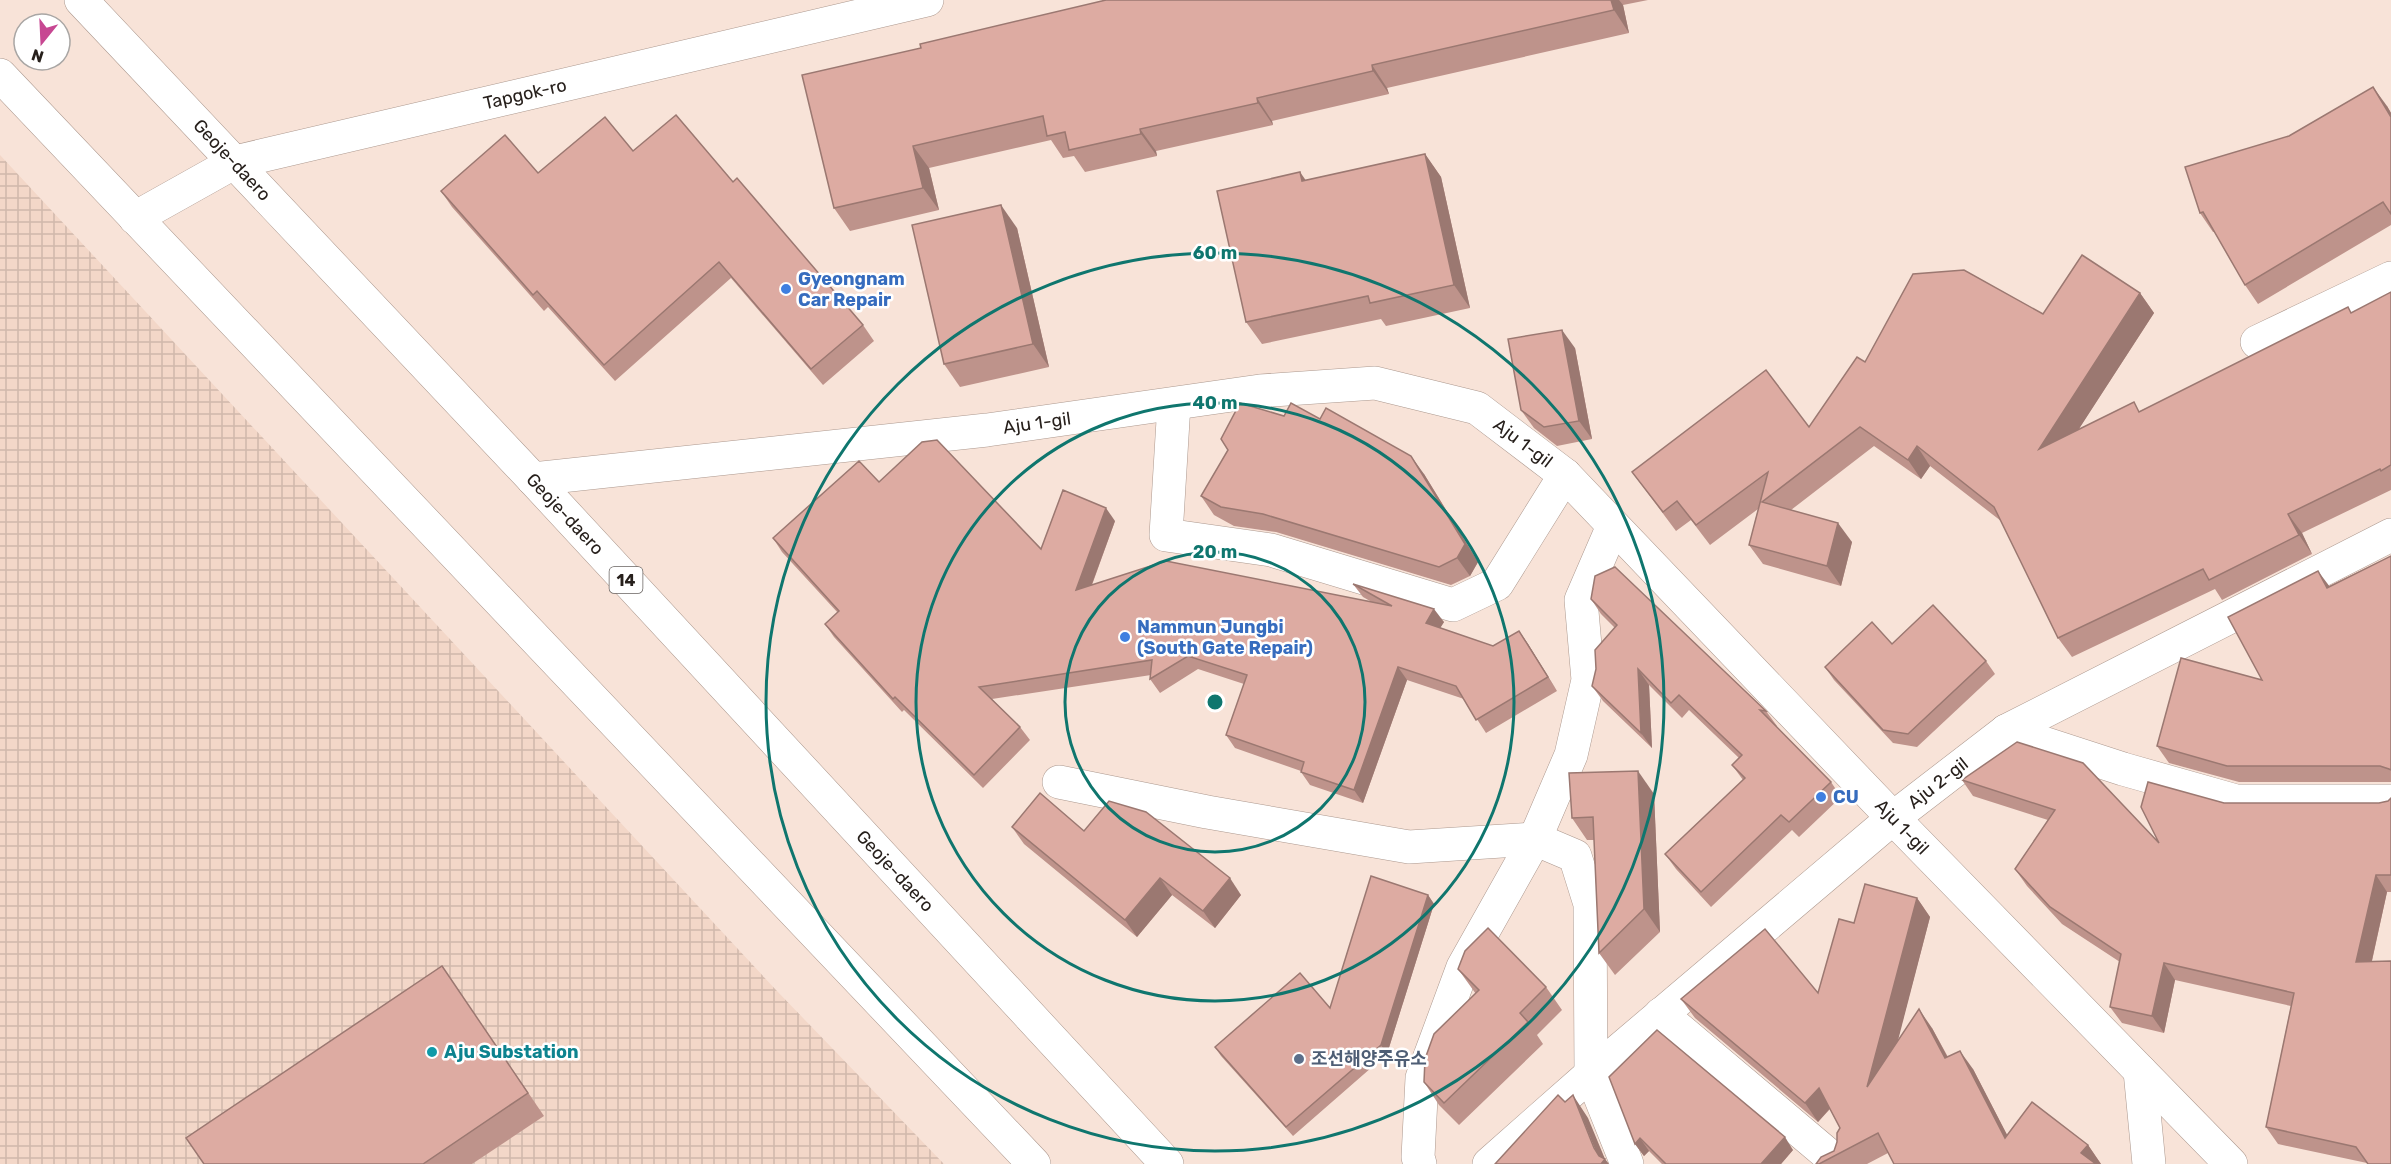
<svg xmlns="http://www.w3.org/2000/svg" width="2391" height="1164" viewBox="0 0 2391 1164" font-family="Rubik,'Noto Sans KR',sans-serif">
<style>
.industrial{fill:url(#industrial-grid)}
.lines{fill:none;stroke-linecap:round;stroke-linejoin:round}
.minor-casing{stroke:#ac988e;stroke-width:34}
.highway-casing{stroke:#ac988e;stroke-width:34}
.minor{stroke:#fff;stroke-width:33}
.highway{stroke:#fff;stroke-width:33}
.wall{fill:#be938b}
.shaded-wall{fill:#9b7871}
.building{fill:#ddaba2;stroke:#9b7871;stroke-width:1.5}
.ring{fill:none;stroke:#0f766e;stroke-width:3}
.shop-dot{fill:#3f7fe0;stroke:#fff;stroke-width:2}
.culture-dot{fill:#0f9aa8;stroke:#fff;stroke-width:2}
.service-dot{fill:#5c6f8a;stroke:#fff;stroke-width:2}
.labels{text-anchor:middle;dominant-baseline:central;stroke-width:5;stroke-linejoin:round;paint-order:stroke}
.shield{fill:#fff;stroke:#686360;stroke-width:1.5}
.shield-label{font-size:16px;font-weight:bold;fill:#27201c}
.street-label{font-size:18px;fill:#27201c;stroke:#fff}
.shop-label{font-size:18px;font-weight:bold;fill:#366cbe;stroke:#fff;text-anchor:start}
.culture-label{font-size:18px;font-weight:bold;fill:#0d838f;stroke:#fff;text-anchor:start}
.service-label{font-size:18px;font-weight:bold;fill:#4e5e75;stroke:#fff;text-anchor:start}
.centre{fill:#0f766e;stroke:#fff;stroke-width:3}
.ring-label{font-size:18px;text-anchor:middle;font-weight:bold;fill:#0f766e;stroke:#fff;stroke-width:5;stroke-linejoin:round;paint-order:stroke}
</style>
<defs>
<pattern id="industrial-grid" width="8" height="8" patternUnits="userSpaceOnUse" patternTransform="scale(1.5)"><rect width="8" height="8" fill="#f3d7c8"/><path d="M0 4h8M4 0v8" fill="none" stroke="#d0b8ab"/></pattern>
</defs>
<rect width="100%" height="100%" fill="#f8e3d8"/>
<path class="industrial" d="M 0,155 L 776,990 L 944,1164 L 0,1164 Z"/>
<g class="lines">
<g class="minor-casing">
<g id="minor">
<path d="M 135,218 L 235,162 L 927,0"/>
<path d="M 2257,342 L 2391,278"/>
<path d="M 1174,404 L 1166,535 L 1271,550 L 1453,605 L 1497,584 L 1565,475"/>
<path d="M 533,479 L 987,430 L 1260,391 L 1375,383 L 1477,408 L 1565,475 L 1893,818 L 2231,1164"/>
<path d="M 2006,731 L 2123,769 L 2236,801 L 2391,801"/>
<path d="M 1059,782 L 1207,812 L 1409,847 L 1535,839 L 1575,856 L 1590,904 L 1591,1074 L 1627,1164"/>
<path d="M 1661,1014 L 1832,1158"/>
<path d="M 2140,1071 L 2149,1164"/>
<path d="M 1420,1164 L 1418,1157 L 1422,1078 L 1463,967 L 1535,839 L 1571,755 L 1588,680 L 1581,600 L 1613,526"/>
<path d="M 1489,1164 L 1591,1074 L 1893,818 L 2006,731 L 2391,535"/>
</g>
</g>
<g class="highway-casing">
<g id="highway">
<path d="M 81,0 L 533,479 L 1167,1164"/>
<path d="M 0,75 L 1034,1164"/>
</g>
</g>
<use href="#minor" class="minor"/>
<use href="#highway" class="highway"/>
</g>
<g class="wall">
<path d="M 1106,0 L 1648,0 L 1623,5 L 1629,33 L 1387,88 L 1389,94 L 1272,121 L 1273,125 L 1156,151 L 1157,156 L 1085,172 L 1074,156 L 1063,158 L 1051,140 L 929,168 L 939,210 L 850,231 L 834,208 L 921,48 Z"/>
<path d="M 2387,106 L 2391,113 L 2391,225 L 2258,304 L 2245,285 L 2215,232 L 2213,232 L 2200,213 Z"/>
<path d="M 633,151 L 733,182 L 863,325 L 874,341 L 823,385 L 731,278 L 615,381 L 548,307 L 544,311 L 452,207 L 441,191 L 538,173 Z"/>
<path d="M 1425,154 L 1441,177 L 1470,308 L 1386,326 L 1381,319 L 1262,344 L 1246,322 L 1306,180 Z"/>
<path d="M 1017,228 L 1049,367 L 960,387 L 944,364 Z"/>
<path d="M 2391,292 L 2391,490 L 2302,533 L 2312,554 L 2222,600 L 2215,589 L 2072,657 L 2058,638 L 2001,521 L 1930,466 L 1921,479 L 1874,446 L 1791,510 L 1852,542 L 1841,586 L 1763,564 L 1749,545 L 1758,509 L 1710,545 L 1691,520 L 1676,531 L 1632,472 L 1809,427 L 1865,362 L 2043,314 L 2140,293 L 2154,313 L 2078,430 L 2140,411 L 2352,313 Z"/>
<path d="M 1575,348 L 1592,439 L 1557,446 L 1534,428 L 1521,410 Z"/>
<path d="M 1284,416 L 1320,419 L 1424,474 L 1478,562 L 1470,576 L 1451,585 L 1276,532 L 1234,526 L 1214,515 L 1201,496 Z"/>
<path d="M 879,482 L 1041,549 L 1115,521 L 1092,585 L 1370,601 L 1363,597 L 1353,584 L 1444,622 L 1440,628 L 1493,646 L 1519,631 L 1528,644 L 1557,691 L 1486,733 L 1464,699 L 1407,680 L 1363,803 L 1310,785 L 1301,772 L 1301,771 L 1235,748 L 1226,735 L 1244,684 L 1198,669 L 1160,693 L 1150,679 L 1151,675 L 992,699 L 1020,727 L 1030,740 L 983,788 L 904,710 L 902,712 L 834,637 L 825,624 L 838,613 L 782,552 L 773,538 Z"/>
<path d="M 2391,556 L 2391,782 L 2239,782 L 2169,763 L 2157,746 L 2262,680 L 2329,586 Z"/>
<path d="M 1591,599 L 1766,711 L 1777,726 L 1775,726 L 1831,782 L 1841,797 L 1799,837 L 1792,830 L 1711,907 L 1676,869 L 1665,854 L 1743,780 L 1732,765 L 1739,758 L 1689,710 L 1682,718 L 1649,685 L 1652,748 L 1603,701 L 1592,686 L 1615,628 L 1601,614 Z"/>
<path d="M 1892,644 L 1986,661 L 1995,674 L 1917,747 L 1893,743 L 1834,680 L 1825,667 Z"/>
<path d="M 1962,780 L 2159,843 L 2224,803 L 2379,803 L 2388,801 L 2391,798 L 2391,892 L 2387,892 L 2372,961 L 2367,1163 L 2278,1144 L 2266,1127 L 2291,1006 L 2175,980 L 2164,1033 L 2122,1023 L 2110,1007 L 2120,962 L 2062,924 L 2027,886 L 2015,869 L 2048,820 L 1973,796 Z"/>
<path d="M 1654,794 L 1660,932 L 1615,975 L 1599,953 L 1594,840 L 1587,840 L 1572,818 Z"/>
<path d="M 1012,827 L 1084,831 L 1241,895 L 1215,928 L 1172,895 L 1137,937 L 1024,844 Z"/>
<path d="M 1428,895 L 1434,904 L 1387,1054 L 1293,1136 L 1221,1056 L 1215,1047 L 1330,1008 Z"/>
<path d="M 1917,898 L 1930,917 L 1897,1042 L 1932,1028 L 1948,1057 L 1973,1069 L 2007,1135 L 2088,1145 L 2101,1164 L 1894,1164 L 1888,1153 L 1867,1164 L 1816,1164 L 1834,1151 L 1837,1142 L 1840,1128 L 1830,1109 L 1818,1122 L 1695,1018 L 1681,999 L 1818,993 L 1854,923 Z"/>
<path d="M 442,966 L 544,1116 L 472,1164 L 204,1164 Z"/>
<path d="M 1458,969 L 1546,987 L 1562,1010 L 1537,1035 L 1543,1044 L 1459,1125 L 1439,1105 L 1424,1082 L 1476,994 Z"/>
<path d="M 1609,1077 L 1793,1150 L 1781,1164 L 1662,1164 L 1649,1151 L 1644,1156 L 1635,1144 Z"/>
</g>
<g class="shaded-wall">
<path d="M 1611,0 L 1619,0 L 1623,5 L 1629,33 L 1614,10 Z"/>
<path d="M 1372,65 L 1387,88 L 1389,94 L 1373,71 Z"/>
<path d="M 2373,87 L 2387,106 L 2391,113 L 2391,117 Z"/>
<path d="M 1257,98 L 1272,121 L 1273,125 L 1258,103 Z"/>
<path d="M 1140,129 L 1156,151 L 1157,156 L 1141,134 Z"/>
<path d="M 913,146 L 929,168 L 939,210 L 923,188 Z"/>
<path d="M 1425,154 L 1441,177 L 1470,308 L 1454,285 Z"/>
<path d="M 1300,172 L 1316,195 L 1302,181 Z"/>
<path d="M 1001,205 L 1017,228 L 1049,367 L 1033,344 Z"/>
<path d="M 2140,293 L 2154,313 L 2053,469 L 2039,449 Z"/>
<path d="M 1562,330 L 1575,348 L 1592,439 L 1579,421 Z"/>
<path d="M 1917,446 L 1930,466 L 1921,479 L 1908,460 Z"/>
<path d="M 1411,456 L 1424,474 L 1478,562 L 1470,576 L 1457,558 Z"/>
<path d="M 1106,508 L 1115,521 L 1085,603 L 1076,590 Z"/>
<path d="M 2288,514 L 2302,533 L 2312,554 L 2299,535 Z"/>
<path d="M 1838,523 L 1852,542 L 1841,586 L 1827,566 Z"/>
<path d="M 2318,571 L 2330,587 L 2327,588 Z"/>
<path d="M 1434,609 L 1444,622 L 1435,636 L 1426,623 Z"/>
<path d="M 1519,631 L 1528,644 L 1557,691 L 1548,677 Z"/>
<path d="M 1398,667 L 1407,680 L 1363,803 L 1354,790 Z"/>
<path d="M 1638,669 L 1649,685 L 1652,748 L 1641,733 Z"/>
<path d="M 1638,771 L 1654,794 L 1660,932 L 1644,909 Z"/>
<path d="M 2376,875 L 2387,892 L 2368,978 L 2356,962 Z"/>
<path d="M 1160,878 L 1172,895 L 1137,937 L 1125,920 Z"/>
<path d="M 1230,878 L 1241,895 L 1215,928 L 1203,911 Z"/>
<path d="M 1428,895 L 1434,904 L 1387,1054 L 1381,1045 Z"/>
<path d="M 1917,898 L 1930,917 L 1881,1106 L 1867,1087 Z"/>
<path d="M 2164,963 L 2175,980 L 2164,1033 L 2152,1016 Z"/>
<path d="M 1919,1009 L 1932,1028 L 1958,1077 L 1945,1058 Z"/>
<path d="M 1960,1051 L 1973,1069 L 2018,1156 L 2005,1138 Z"/>
<path d="M 1819,1088 L 1832,1106 L 1818,1122 L 1805,1103 Z"/>
<path d="M 1573,1095 L 1588,1118 L 1605,1159 L 1609,1164 L 1601,1164 Z"/>
<path d="M 1785,1137 L 1793,1150 L 1781,1164 L 1761,1164 Z"/>
<path d="M 1640,1138 L 1649,1151 L 1644,1156 L 1635,1144 Z"/>
<path d="M 2088,1145 L 2101,1164 L 2089,1164 L 2081,1153 Z"/>
</g>
<g class="building">
<path d="M 1106,0 L 1611,0 L 1614,10 L 1372,65 L 1373,71 L 1257,98 L 1258,103 L 1140,129 L 1141,134 L 1069,150 L 1065,132 L 1047,136 L 1043,116 L 913,146 L 923,188 L 834,208 L 802,75 L 921,48 L 920,44 Z"/>
<path d="M 2373,87 L 2391,117 L 2391,214 L 2383,202 L 2245,285 L 2203,212 L 2200,213 L 2185,167 L 2289,136 Z"/>
<path d="M 676,115 L 733,182 L 737,178 L 863,325 L 811,369 L 719,262 L 604,365 L 537,291 L 533,295 L 441,191 L 505,135 L 538,173 L 605,117 L 633,151 Z"/>
<path d="M 1425,154 L 1454,285 L 1370,303 L 1368,296 L 1246,322 L 1217,191 L 1300,172 L 1302,181 Z"/>
<path d="M 1001,205 L 1033,344 L 944,364 L 912,225 Z"/>
<path d="M 2082,255 L 2140,293 L 2039,449 L 2134,402 L 2139,412 L 2348,307 L 2351,313 L 2391,292 L 2391,465 L 2381,471 L 2380,469 L 2288,514 L 2299,535 L 2209,580 L 2203,569 L 2058,638 L 1994,507 L 1917,446 L 1908,460 L 1860,427 L 1762,502 L 1838,523 L 1827,566 L 1749,545 L 1768,472 L 1696,525 L 1677,501 L 1663,512 L 1632,472 L 1766,370 L 1809,427 L 1857,357 L 1865,362 L 1913,274 L 1964,270 L 2043,314 Z"/>
<path d="M 1562,330 L 1579,421 L 1544,427 L 1521,410 L 1508,339 Z"/>
<path d="M 1240,403 L 1284,416 L 1291,403 L 1320,419 L 1326,408 L 1411,456 L 1465,544 L 1457,558 L 1439,567 L 1263,514 L 1221,507 L 1201,496 L 1228,450 L 1221,439 Z"/>
<path d="M 937,440 L 1041,549 L 1063,490 L 1106,508 L 1076,590 L 1166,561 L 1392,606 L 1353,584 L 1434,609 L 1426,623 L 1493,646 L 1519,631 L 1548,677 L 1476,720 L 1456,686 L 1398,667 L 1354,790 L 1301,772 L 1304,762 L 1226,735 L 1247,675 L 1188,656 L 1150,679 L 1152,660 L 979,687 L 1020,727 L 974,775 L 895,697 L 893,699 L 825,624 L 839,611 L 773,538 L 859,461 L 879,482 L 922,442 Z"/>
<path d="M 2391,556 L 2391,770 L 2389,769 L 2380,766 L 2227,766 L 2157,746 L 2181,658 L 2262,680 L 2228,617 L 2318,571 L 2327,588 Z"/>
<path d="M 1615,567 L 1766,711 L 1760,710 L 1831,782 L 1789,822 L 1781,815 L 1701,892 L 1665,854 L 1745,778 L 1732,765 L 1742,755 L 1679,695 L 1671,703 L 1638,669 L 1641,733 L 1592,686 L 1596,669 L 1595,650 L 1617,625 L 1591,599 L 1595,576 Z"/>
<path d="M 1933,605 L 1986,661 L 1908,734 L 1883,730 L 1825,667 L 1872,622 L 1892,644 Z"/>
<path d="M 2017,742 L 2083,763 L 2159,843 L 2141,807 L 2148,782 L 2224,803 L 2379,803 L 2388,801 L 2391,798 L 2391,875 L 2376,875 L 2356,962 L 2391,961 L 2391,1164 L 2368,1164 L 2356,1147 L 2266,1127 L 2294,993 L 2164,963 L 2152,1016 L 2110,1007 L 2121,954 L 2050,907 L 2015,869 L 2055,810 L 1962,780 Z"/>
<path d="M 1638,771 L 1644,909 L 1599,953 L 1593,817 L 1572,818 L 1569,773 Z"/>
<path d="M 1040,793 L 1084,831 L 1109,801 L 1146,812 L 1230,878 L 1203,911 L 1160,878 L 1125,920 L 1012,827 Z"/>
<path d="M 1371,876 L 1428,895 L 1381,1045 L 1286,1127 L 1215,1047 L 1300,973 L 1330,1008 Z"/>
<path d="M 1865,884 L 1917,898 L 1867,1087 L 1919,1009 L 1945,1058 L 1960,1051 L 2005,1138 L 2032,1102 L 2088,1145 L 2081,1153 L 2096,1164 L 1894,1164 L 1878,1133 L 1819,1164 L 1816,1164 L 1821,1157 L 1834,1151 L 1837,1142 L 1837,1133 L 1840,1128 L 1819,1088 L 1805,1103 L 1681,999 L 1765,929 L 1818,993 L 1839,919 L 1854,923 Z"/>
<path d="M 1488,928 L 1546,987 L 1520,1013 L 1528,1022 L 1444,1103 L 1424,1082 L 1425,1059 L 1434,1034 L 1479,990 L 1458,969 L 1465,951 Z"/>
<path d="M 442,966 L 528,1093 L 423,1164 L 204,1164 L 186,1138 Z"/>
<path d="M 1657,1030 L 1785,1137 L 1761,1164 L 1666,1164 L 1640,1138 L 1635,1144 L 1609,1077 Z"/>
<path d="M 1558,1095 L 1565,1102 L 1573,1095 L 1594,1148 L 1599,1156 L 1605,1159 L 1601,1164 L 1495,1164 Z"/>
</g>
<g class="ring">
<circle cx="1215" cy="702" r="150"/>
<circle cx="1215" cy="702" r="299"/>
<circle cx="1215" cy="702" r="449"/>
</g>
<g class="shop-dot">
<circle cx="786" cy="289" r="6"/>
<circle cx="1125" cy="637" r="6"/>
<circle cx="1821" cy="797" r="6"/>
</g>
<circle class="culture-dot" cx="432" cy="1052" r="6"/>
<circle class="service-dot" cx="1299" cy="1059" r="6"/>
<g class="labels">
<rect class="shield" x="609.5" y="567" width="33" height="26" rx="4.5"/>
<g class="shield-label">
<text x="626" y="580">14</text>
</g>
<g class="street-label">
<text transform="translate(525 94) rotate(-13)">Tapgok-ro</text>
<text transform="translate(232 160) rotate(47)">Geoje-daero</text>
<text transform="translate(1037 423) rotate(-8)">Aju 1-gil</text>
<text transform="translate(1523 443) rotate(37)">Aju 1-gil</text>
<text transform="translate(565 514) rotate(47)">Geoje-daero</text>
<text transform="translate(1938 783) rotate(-38)">Aju 2-gil</text>
<text transform="translate(1902 827) rotate(46)">Aju 1-gil</text>
<text transform="translate(895 871) rotate(47)">Geoje-daero</text>
</g>
<g class="shop-label">
<text x="798" y="279">Gyeongnam<tspan x="798" dy="21">Car Repair</tspan></text>
<text x="1137" y="627">Nammun Jungbi<tspan x="1137" dy="21">(South Gate Repair)</tspan></text>
<text x="1833" y="797">CU</text>
</g>
<g class="culture-label">
<text x="444" y="1052">Aju Substation</text>
</g>
<g class="service-label">
<text x="1311" y="1059">조선해양주유소</text>
</g>
</g>
<circle cx="1215" cy="702" r="9" class="centre"/>
<g class="ring-label">
<text x="1215" y="259">60 m</text>
<text x="1215" y="409">40 m</text>
<text x="1215" y="558">20 m</text>
</g>
<g transform="translate(42 42) rotate(198)"><circle r="28" fill="#ffffff" stroke="#a9a6a4" stroke-width="1.5"/>
<path d="M0-4.5L10 22L0 15L-10 22Z" fill="#c74792"/>
<text y="-9" font-size="16" font-weight="bold" text-anchor="middle" fill="#27201c">N</text>
</g>
</svg>
